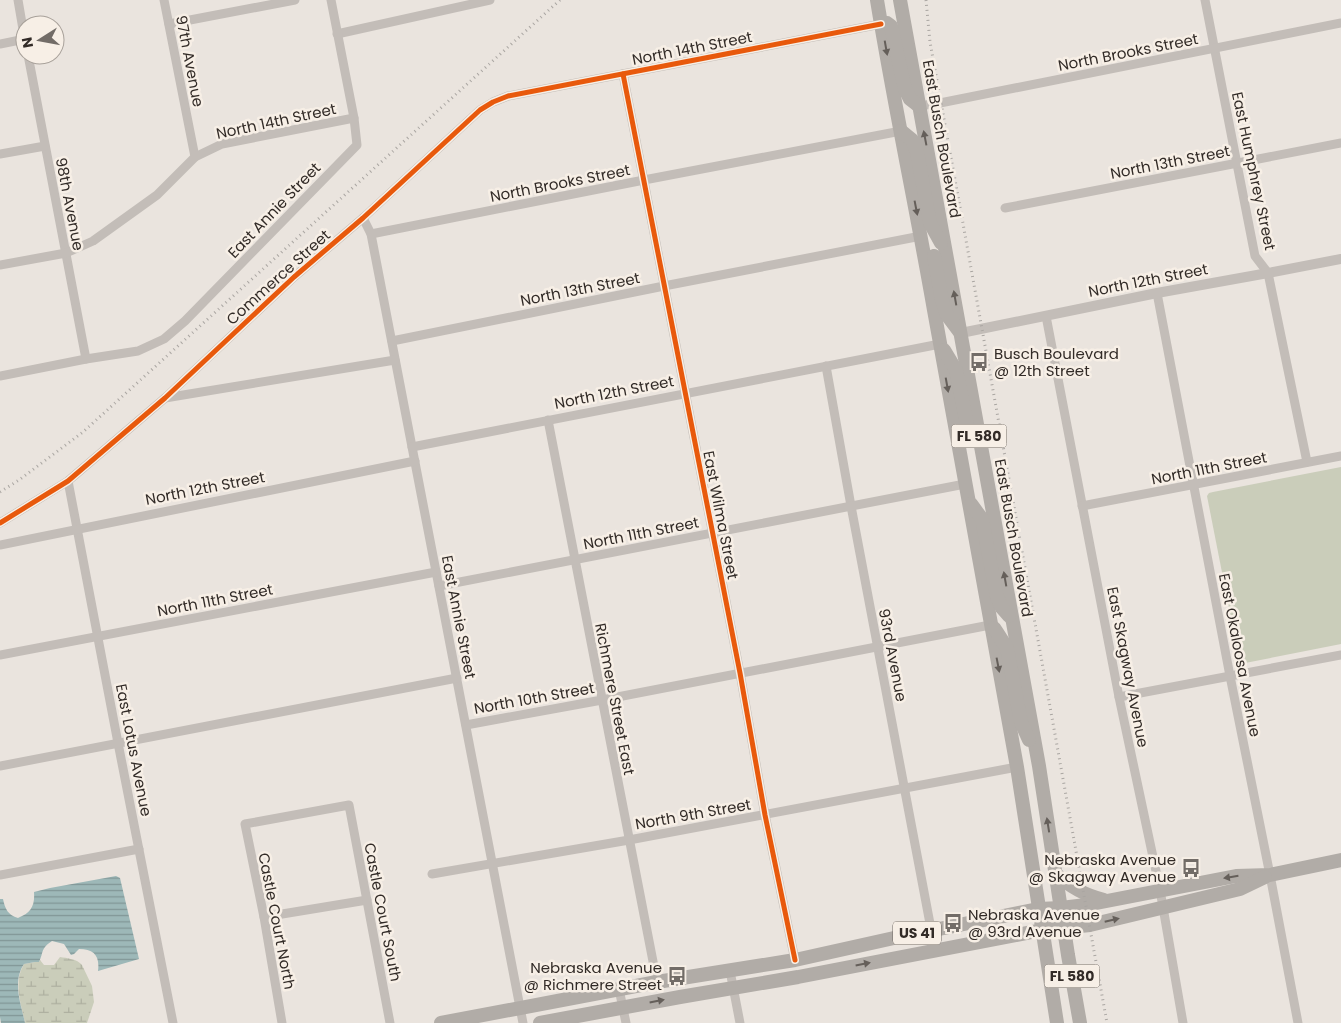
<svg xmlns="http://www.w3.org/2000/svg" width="1341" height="1023" viewBox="0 0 1341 1023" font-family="Poppins,sans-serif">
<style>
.green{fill:#cacdba}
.wetland{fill:url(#wetland-marsh)}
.water{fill:url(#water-rules)}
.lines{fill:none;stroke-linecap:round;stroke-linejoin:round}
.minor{stroke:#c3bdb8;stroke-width:9}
.tertiary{stroke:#c3bdb8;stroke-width:10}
.primary{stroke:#b1aca7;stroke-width:14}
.rail{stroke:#aaa6a2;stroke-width:3;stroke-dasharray:1 4;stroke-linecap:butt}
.cycleway-casing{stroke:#f7efe6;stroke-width:8}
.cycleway{stroke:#e8590c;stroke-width:5}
.oneway{fill:#655f5a}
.labels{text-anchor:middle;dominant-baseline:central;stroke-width:5;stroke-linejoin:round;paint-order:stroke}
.shield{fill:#f7efe6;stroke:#6d6660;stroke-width:1}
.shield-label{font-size:14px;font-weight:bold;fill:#322b27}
.street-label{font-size:15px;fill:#322b27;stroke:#f7efe6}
.poi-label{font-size:15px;fill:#322b27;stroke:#f7efe6;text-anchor:start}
</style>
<defs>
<pattern id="wetland-marsh" width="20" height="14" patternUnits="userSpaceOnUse" patternTransform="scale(1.25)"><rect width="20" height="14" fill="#cacdba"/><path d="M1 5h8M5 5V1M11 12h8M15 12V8" fill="none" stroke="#aeb0a0"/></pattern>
<pattern id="water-rules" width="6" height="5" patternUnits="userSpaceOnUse" patternTransform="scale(1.25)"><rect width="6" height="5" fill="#9db8b8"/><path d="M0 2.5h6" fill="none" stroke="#819696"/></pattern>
</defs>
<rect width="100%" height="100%" fill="#eae4de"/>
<path class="green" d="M 1341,467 L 1341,644 L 1240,664 L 1207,496 L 1209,493 L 1213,492 Z"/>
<path class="wetland" d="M 60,957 C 67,958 77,959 82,965 L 92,986 L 94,1002 L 87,1023 L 25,1023 C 21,1004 13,982 24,964 L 35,962 L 39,962 L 40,960 L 44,965 L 54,965 Z"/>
<path class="water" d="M 116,876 L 120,878 L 139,959 L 98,971 C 100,956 94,949 79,949 L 74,954 L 71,955 L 64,944 L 52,941 C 40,949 44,952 39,962 L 35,962 L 24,964 C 12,982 21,1004 25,1023 L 1,1023 L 0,1017 L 0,899 L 3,899 C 5,909 8,915 18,918 C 31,913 35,906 34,892 L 50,888 Z"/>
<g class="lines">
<g class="minor">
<path d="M 18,0 L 25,41"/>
<path d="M 164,0 L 195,157"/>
<path d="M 1205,0 L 1255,256 L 1268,273 L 1307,462"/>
<path d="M 169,24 L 295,0"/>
<path d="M 337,34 L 490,0"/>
<path d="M 0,44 L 25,39"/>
<path d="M 28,55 L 86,359"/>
<path d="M 623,74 L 740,673 L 765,815 L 795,960"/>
<path d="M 919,106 L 940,103 L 1341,23"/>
<path d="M 0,154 L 45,146"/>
<path d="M 1005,208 L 1341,143"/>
<path d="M 363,218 L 371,234 L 523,1023"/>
<path d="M 371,234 L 644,180 L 901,131"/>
<path d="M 0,265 L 66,253 L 93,241 L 157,195 L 195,157 L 222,144 L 354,118"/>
<path d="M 1157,293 L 1230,676 L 1270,875 L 1298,1023"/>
<path d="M 1046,316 L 1119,697 L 1160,890 L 1183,1023"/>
<path d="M 392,341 L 664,286 L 921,236"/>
<path d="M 826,366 L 851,506 L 935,950"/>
<path d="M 0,376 L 86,359 L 138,351 L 164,339 L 185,321 L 357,145 L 354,118 L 331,0"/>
<path d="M 165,398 L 395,360"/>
<path d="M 548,420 L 657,982"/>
<path d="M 412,447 L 940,344"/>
<path d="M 68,481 L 118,743 L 173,1023"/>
<path d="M 1082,506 L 1341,456"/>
<path d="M 0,523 L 68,481 L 165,398 L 294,277 L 363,218 L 480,110 L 493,102 L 508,96 L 881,24"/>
<path d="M 0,545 L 415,461"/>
<path d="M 439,586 L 965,484"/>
<path d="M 0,655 L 436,572"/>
<path d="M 1119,697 L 1341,655"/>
<path d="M 466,725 L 602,700 L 990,625"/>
<path d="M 0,766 L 457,678"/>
<path d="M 432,874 L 629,840 L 1017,767"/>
<path d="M 0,875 L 139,849"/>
<path d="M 264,917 L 367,900"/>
<path d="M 730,971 L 740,1023"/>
<path d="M 619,989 L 626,1023"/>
<path d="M 282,1023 L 264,917 L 245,824 L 349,805 L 390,1023"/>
</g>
<path class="tertiary" d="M 961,333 L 1157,293 L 1268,273 L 1341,259"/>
<g class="primary">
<path d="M 877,0 C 894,104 916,207 934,310 L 1017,767 L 1057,1023"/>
<path d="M 900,0 L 1039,766 L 1068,955 L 1080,1023"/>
<path d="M 881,24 L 887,23 L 891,26 L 905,89 L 910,99 L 919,106"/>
<path d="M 901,131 L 912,140 L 917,152 L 930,223 L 941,243"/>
<path d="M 934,256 L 942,300 L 947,315 L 959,331"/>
<path d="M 944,350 L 956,370 L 967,425 L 974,440"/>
<path d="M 971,504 L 982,519 L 997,597 L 1002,608 L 1009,616"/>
<path d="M 994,628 L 998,634 L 1007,648 L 1021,722 L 1029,740"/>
<path d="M 1055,873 C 1070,887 1084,895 1104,900"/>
<path d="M 441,1023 L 657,982 L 795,960 L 894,938 L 1018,913 L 1039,909 L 1061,908 L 1086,905 L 1236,876 L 1270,875 L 1341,860"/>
<path d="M 540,1023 L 680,997 L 798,977 L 1042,930 L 1090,925 L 1240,889 L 1265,877"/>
</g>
<g class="rail">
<path d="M 926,0 L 930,42 L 962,218 L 1107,1023"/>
<path d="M 0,492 L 19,480 L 83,432 L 560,0"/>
</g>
<g class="cycleway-casing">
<g id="cycleway">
<path d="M 623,74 L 740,673 L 765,815 L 795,960"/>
<path d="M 0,523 L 68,481 L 165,398 L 294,277 L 363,218 L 480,110 L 493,102 L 508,96 L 881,24"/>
</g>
</g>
<use href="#cycleway" class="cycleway"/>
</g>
<defs><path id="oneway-solid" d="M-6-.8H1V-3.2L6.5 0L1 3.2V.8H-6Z" transform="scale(1.25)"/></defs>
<g class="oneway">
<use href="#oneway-solid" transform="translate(886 48) rotate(80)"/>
<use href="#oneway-solid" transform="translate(925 138) rotate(-101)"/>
<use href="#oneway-solid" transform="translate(916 208) rotate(79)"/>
<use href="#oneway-solid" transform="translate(955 298) rotate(-100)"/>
<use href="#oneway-solid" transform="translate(947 385) rotate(80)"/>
<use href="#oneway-solid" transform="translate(1005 579) rotate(-100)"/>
<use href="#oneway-solid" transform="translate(998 665) rotate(79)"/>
<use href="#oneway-solid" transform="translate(1048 825) rotate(-99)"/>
<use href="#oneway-solid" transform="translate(1231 877) rotate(171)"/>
<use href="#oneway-solid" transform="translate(1112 920) rotate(-13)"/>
<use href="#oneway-solid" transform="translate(863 964) rotate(-11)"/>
<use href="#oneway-solid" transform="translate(657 1001) rotate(-11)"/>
</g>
<defs>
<g id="bus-bare" transform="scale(1.5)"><path d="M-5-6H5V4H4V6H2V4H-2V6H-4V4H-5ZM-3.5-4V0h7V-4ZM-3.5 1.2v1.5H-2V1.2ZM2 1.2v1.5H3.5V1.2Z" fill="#726c67" stroke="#f7efe6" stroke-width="2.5" paint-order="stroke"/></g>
</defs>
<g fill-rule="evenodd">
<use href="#bus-bare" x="979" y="362"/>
<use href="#bus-bare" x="1191" y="868"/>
<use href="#bus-bare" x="953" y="923"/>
<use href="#bus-bare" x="677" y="976"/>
</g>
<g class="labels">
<g class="shield">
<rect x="951.5" y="424.5" width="55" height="23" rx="4"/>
<rect x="893" y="921.5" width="48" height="23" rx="4"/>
<rect x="1044.5" y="964.5" width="55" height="23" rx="4"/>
</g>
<g class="shield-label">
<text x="979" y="436">FL 580</text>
<text x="917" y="933">US 41</text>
<text x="1072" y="976">FL 580</text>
</g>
<g class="street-label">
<text transform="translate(692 48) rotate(-11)">North 14th Street</text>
<text transform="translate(1128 52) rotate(-11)">North Brooks Street</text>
<text transform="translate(190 61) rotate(79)">97th Avenue</text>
<text transform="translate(276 121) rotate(-12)">North 14th Street</text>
<text transform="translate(942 139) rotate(80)">East Busch Boulevard</text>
<text transform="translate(1170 162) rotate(-11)">North 13th Street</text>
<text transform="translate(1254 171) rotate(78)">East Humphrey Street</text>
<text transform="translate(560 183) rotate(-11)">North Brooks Street</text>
<text transform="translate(70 204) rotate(79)">98th Avenue</text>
<text transform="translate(274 210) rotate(-46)">East Annie Street</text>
<text transform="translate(278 277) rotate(-42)">Commerce Street</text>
<text transform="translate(1148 280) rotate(-11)">North 12th Street</text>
<text transform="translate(580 289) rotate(-11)">North 13th Street</text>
<text transform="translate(614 392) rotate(-11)">North 12th Street</text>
<text transform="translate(1209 468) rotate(-11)">North 11th Street</text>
<text transform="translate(205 488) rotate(-11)">North 12th Street</text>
<text transform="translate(721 515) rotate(79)">East Wilma Street</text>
<text transform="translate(641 533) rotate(-11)">North 11th Street</text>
<text transform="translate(1014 538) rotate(80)">East Busch Boulevard</text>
<text transform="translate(215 600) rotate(-11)">North 11th Street</text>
<text transform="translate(459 617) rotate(79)">East Annie Street</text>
<text transform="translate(893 655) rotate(79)">93rd Avenue</text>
<text transform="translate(1240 655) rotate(79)">East Okaloosa Avenue</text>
<text transform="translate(1128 667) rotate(79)">East Skagway Avenue</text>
<text transform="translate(534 698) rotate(-10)">North 10th Street</text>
<text transform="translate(615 699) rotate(79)">Richmere Street East</text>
<text transform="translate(134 750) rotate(79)">East Lotus Avenue</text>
<text transform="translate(693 814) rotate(-10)">North 9th Street</text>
<text transform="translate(383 912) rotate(79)">Castle Court South</text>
<text transform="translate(277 921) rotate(79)">Castle Court North</text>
</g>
<g class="poi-label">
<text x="994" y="353">Busch Boulevard<tspan x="994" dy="17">@ 12th Street</tspan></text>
<text x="1176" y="859" text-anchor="end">Nebraska Avenue<tspan x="1176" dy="17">@ Skagway Avenue</tspan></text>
<text x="968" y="914">Nebraska Avenue<tspan x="968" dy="17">@ 93rd Avenue</tspan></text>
<text x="662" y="967" text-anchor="end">Nebraska Avenue<tspan x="662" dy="17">@ Richmere Street</tspan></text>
</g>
</g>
<g transform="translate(40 40) rotate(259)"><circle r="24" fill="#f7efe6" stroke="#a8a19a"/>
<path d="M0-4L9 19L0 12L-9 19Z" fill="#726c67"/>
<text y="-8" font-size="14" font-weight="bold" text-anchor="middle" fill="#322b27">N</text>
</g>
</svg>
